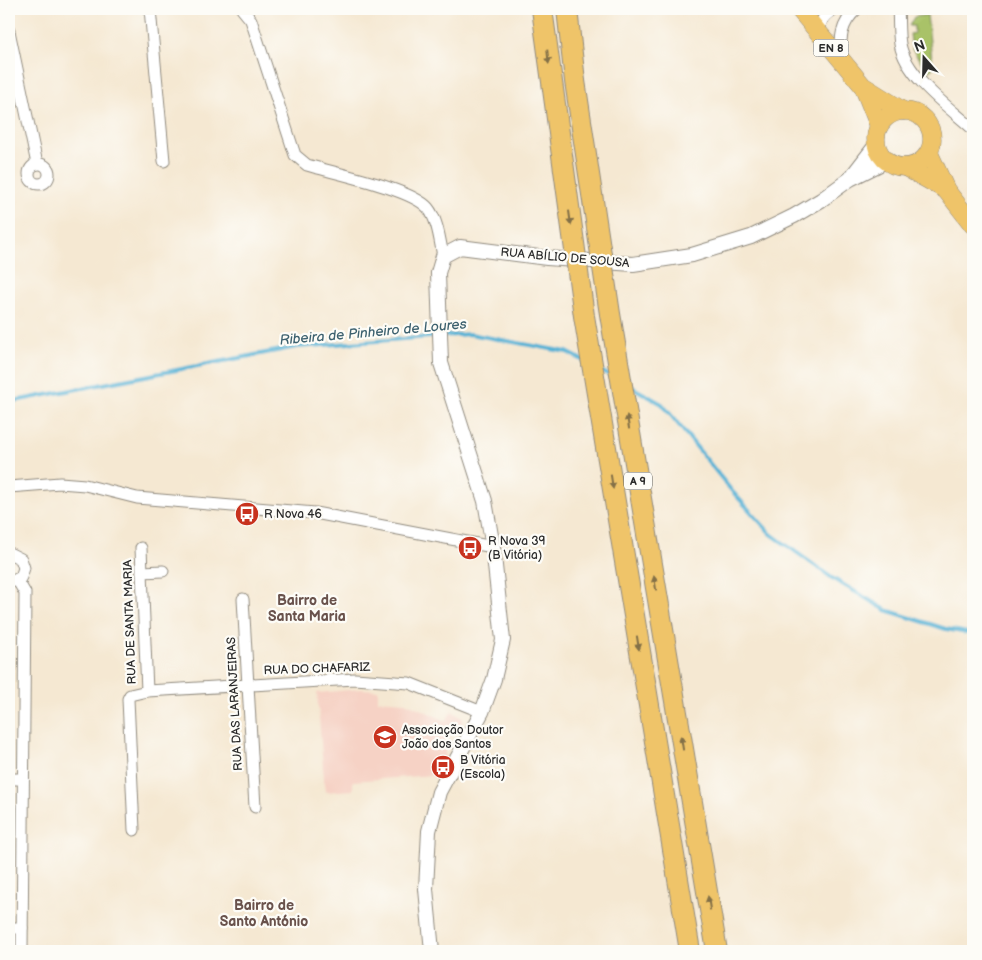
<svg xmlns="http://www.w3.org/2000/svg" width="982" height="960" viewBox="0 0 982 960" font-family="'Balsamiq Sans',sans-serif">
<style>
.built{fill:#f6d2c5}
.grass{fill:#a9c268;stroke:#6a764a}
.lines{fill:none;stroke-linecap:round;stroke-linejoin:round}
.stream{stroke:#58b2d5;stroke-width:4}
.minor-casing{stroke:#908a7e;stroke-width:13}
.tertiary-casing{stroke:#908a7e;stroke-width:16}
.primary-casing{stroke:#908a7e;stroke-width:19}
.minor{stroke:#fff;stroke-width:11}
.tertiary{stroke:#fff;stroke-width:14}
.primary{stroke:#efc469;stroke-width:18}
.motorway-bridge-casing{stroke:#908a7e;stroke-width:22;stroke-linecap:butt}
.motorway-bridge{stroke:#efc469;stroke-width:20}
.oneway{fill:#837047}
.labels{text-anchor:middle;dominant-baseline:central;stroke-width:4.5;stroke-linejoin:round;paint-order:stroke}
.shield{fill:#fdfcf7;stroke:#6a6a68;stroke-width:1}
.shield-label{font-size:11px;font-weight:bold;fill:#2b2b2b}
.street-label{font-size:12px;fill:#2b2b2b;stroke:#fdfcf7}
.poi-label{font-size:12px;fill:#2b2b2b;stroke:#fdfcf7;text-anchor:start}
.water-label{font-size:14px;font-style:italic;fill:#3d616f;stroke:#fdfcf7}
.neighbourhood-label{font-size:14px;font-weight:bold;fill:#69524c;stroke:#fdfcf7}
</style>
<rect width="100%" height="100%" fill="#fdfcf7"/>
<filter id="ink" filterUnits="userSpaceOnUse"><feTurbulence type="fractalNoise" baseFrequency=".02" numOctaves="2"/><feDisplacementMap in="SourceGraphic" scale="10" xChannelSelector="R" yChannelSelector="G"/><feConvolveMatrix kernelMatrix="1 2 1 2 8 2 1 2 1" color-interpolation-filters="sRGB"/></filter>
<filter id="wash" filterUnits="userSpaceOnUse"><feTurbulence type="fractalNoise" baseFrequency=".0096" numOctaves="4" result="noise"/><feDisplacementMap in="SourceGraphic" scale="20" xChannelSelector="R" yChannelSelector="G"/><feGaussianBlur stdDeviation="1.12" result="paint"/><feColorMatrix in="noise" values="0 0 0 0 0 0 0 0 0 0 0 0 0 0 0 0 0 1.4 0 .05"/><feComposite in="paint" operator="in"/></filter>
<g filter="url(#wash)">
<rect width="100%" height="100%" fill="#f5e8d2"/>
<path class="built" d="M 361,689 L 378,690 L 378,700 L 405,702 L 446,721 L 452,711 L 463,719 L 460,728 L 455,725 L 445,746 L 445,757 L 434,775 L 353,781 L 353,790 L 325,792 L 317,693 Z"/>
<path class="grass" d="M 927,15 L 933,68 L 928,72 L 912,49 L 910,34 L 914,33 L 914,26 L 909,26 L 914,17 Z"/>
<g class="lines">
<g class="stream">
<path d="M 599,370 L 613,377"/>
<path d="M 630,386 L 662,404 L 731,490 L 771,534 L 832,578 L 886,610 L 946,629 L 973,634"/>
<path d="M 9,402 L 297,347 L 470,334 L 567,352 L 584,361"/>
</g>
</g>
</g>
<g filter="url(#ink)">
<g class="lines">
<g class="minor-casing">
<g id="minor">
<path d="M 150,9 L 164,161"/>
<path d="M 242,9 L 251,20 L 295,155 L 307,165 C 334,173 412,189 428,208 C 438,220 440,242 443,256"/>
<path d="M 898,9 C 899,20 898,33 900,44 C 906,77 950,108 973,129"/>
<path d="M 9,31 L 37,164"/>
<path d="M 819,33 C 820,20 824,16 834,9"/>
<path d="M 841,60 C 840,39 840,24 857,9"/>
<circle cx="39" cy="174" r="10"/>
<path d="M 9,487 L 60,483 L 85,485 L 137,498 L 315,513 L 493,547"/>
<path d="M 9,553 L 21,559 L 24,568 L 21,577 L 9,583"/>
<path d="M 142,572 L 163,571"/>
<path d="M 18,581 L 25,593 L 22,951"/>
<path d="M 243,599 L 255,807"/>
<path d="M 147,691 L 355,679 L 409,683 L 482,712"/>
<path d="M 9,779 L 23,779"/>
<path d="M 134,830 L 128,699 L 130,695 L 147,691 L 141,548"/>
<path d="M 9,928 L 22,928"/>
</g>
</g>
<g class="tertiary-casing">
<g id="tertiary">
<path d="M 852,176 L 876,145"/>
<path d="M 432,951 L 426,889 L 429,831 L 439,792 L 482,712 L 494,679 L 503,640 L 493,547 L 485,501 L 441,363 L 438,273 L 443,256 L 460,247 L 547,258 L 633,264 L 692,255 L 751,237 L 794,216 L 821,200 L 850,179 L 886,161"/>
</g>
</g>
<g class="primary-casing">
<g id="primary">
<path d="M 799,9 L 863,86 L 903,111"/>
<path d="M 863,86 L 879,126"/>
<circle cx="904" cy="139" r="28"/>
<path d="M 929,153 L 946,190 L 973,225"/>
<path d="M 905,167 L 946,190"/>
</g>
</g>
<use href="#minor" class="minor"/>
<use href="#tertiary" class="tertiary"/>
<use href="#primary" class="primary"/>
<g class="motorway-bridge-casing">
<g id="motorway-bridge">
<path d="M 542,9 L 584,316 L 690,951"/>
<path d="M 567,9 L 575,81 L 610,314 L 717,951"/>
</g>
</g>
<use href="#motorway-bridge" class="motorway-bridge"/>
</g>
<defs><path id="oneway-solid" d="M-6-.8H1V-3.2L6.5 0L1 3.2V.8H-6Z" transform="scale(1.25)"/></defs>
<g class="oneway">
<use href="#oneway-solid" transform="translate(548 57) rotate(84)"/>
<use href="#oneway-solid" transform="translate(570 218) rotate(82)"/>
<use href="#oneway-solid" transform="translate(628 422) rotate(-99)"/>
<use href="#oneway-solid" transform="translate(612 482) rotate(81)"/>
<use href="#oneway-solid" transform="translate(655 583) rotate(-99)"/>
<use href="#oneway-solid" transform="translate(638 643) rotate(81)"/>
<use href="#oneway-solid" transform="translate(682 743) rotate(-99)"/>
<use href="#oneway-solid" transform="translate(709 903) rotate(-99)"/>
</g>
</g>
<defs>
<g id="bus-disc" transform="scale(1.25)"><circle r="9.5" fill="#c8321e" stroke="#fdfcf7"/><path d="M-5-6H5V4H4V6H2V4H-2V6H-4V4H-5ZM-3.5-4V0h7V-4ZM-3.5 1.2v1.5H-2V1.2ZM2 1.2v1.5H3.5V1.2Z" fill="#fff"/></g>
<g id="school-disc" transform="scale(1.25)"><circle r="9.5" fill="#c8321e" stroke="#fdfcf7"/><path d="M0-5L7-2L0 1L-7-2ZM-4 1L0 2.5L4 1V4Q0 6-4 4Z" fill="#fff"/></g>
</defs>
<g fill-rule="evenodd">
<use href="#bus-disc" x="247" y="514"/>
<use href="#bus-disc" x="470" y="548"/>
<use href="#school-disc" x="385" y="737"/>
<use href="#bus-disc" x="443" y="767"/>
</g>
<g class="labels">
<g class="shield">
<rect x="813.5" y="39.5" width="35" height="17" rx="4"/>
<rect x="624" y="472.5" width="28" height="17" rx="4"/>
</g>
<g class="shield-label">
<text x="831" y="48">EN 8</text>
<text x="638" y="481">A 9</text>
</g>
<g class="street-label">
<text transform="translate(565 258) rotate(5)">RUA ABÍLIO DE SOUSA</text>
<text transform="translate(130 622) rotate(-92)">RUA DE SANTA MARIA</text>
<text transform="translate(317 669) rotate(-2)">RUA DO CHAFARIZ</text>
<text transform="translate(235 704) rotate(-93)">RUA DAS LARANJEIRAS</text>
</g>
<g class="poi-label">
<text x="264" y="514">R Nova 46</text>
<text x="488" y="541">R Nova 39<tspan x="488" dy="14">(B Vitória)</tspan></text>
<text x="402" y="730">Associação Doutor<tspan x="402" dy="14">João dos Santos</tspan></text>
<text x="460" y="760">B Vitória<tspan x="460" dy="14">(Escola)</tspan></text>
</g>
<g class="water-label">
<text transform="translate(373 332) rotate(-5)">Ribeira de Pinheiro de Loures</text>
</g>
<g class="neighbourhood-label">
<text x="307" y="600">Bairro de<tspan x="307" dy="16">Santa Maria</tspan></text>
<text x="264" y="905">Bairro de<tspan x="264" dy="16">Santo António</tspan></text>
</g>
</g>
<rect width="982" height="960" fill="none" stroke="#fdfcf7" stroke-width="30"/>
<g transform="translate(924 58) rotate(340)" stroke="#fdfcf7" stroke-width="4" paint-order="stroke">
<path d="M0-4L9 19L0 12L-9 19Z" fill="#2b2b2b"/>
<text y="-8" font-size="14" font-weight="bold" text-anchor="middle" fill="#2b2b2b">N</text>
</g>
</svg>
